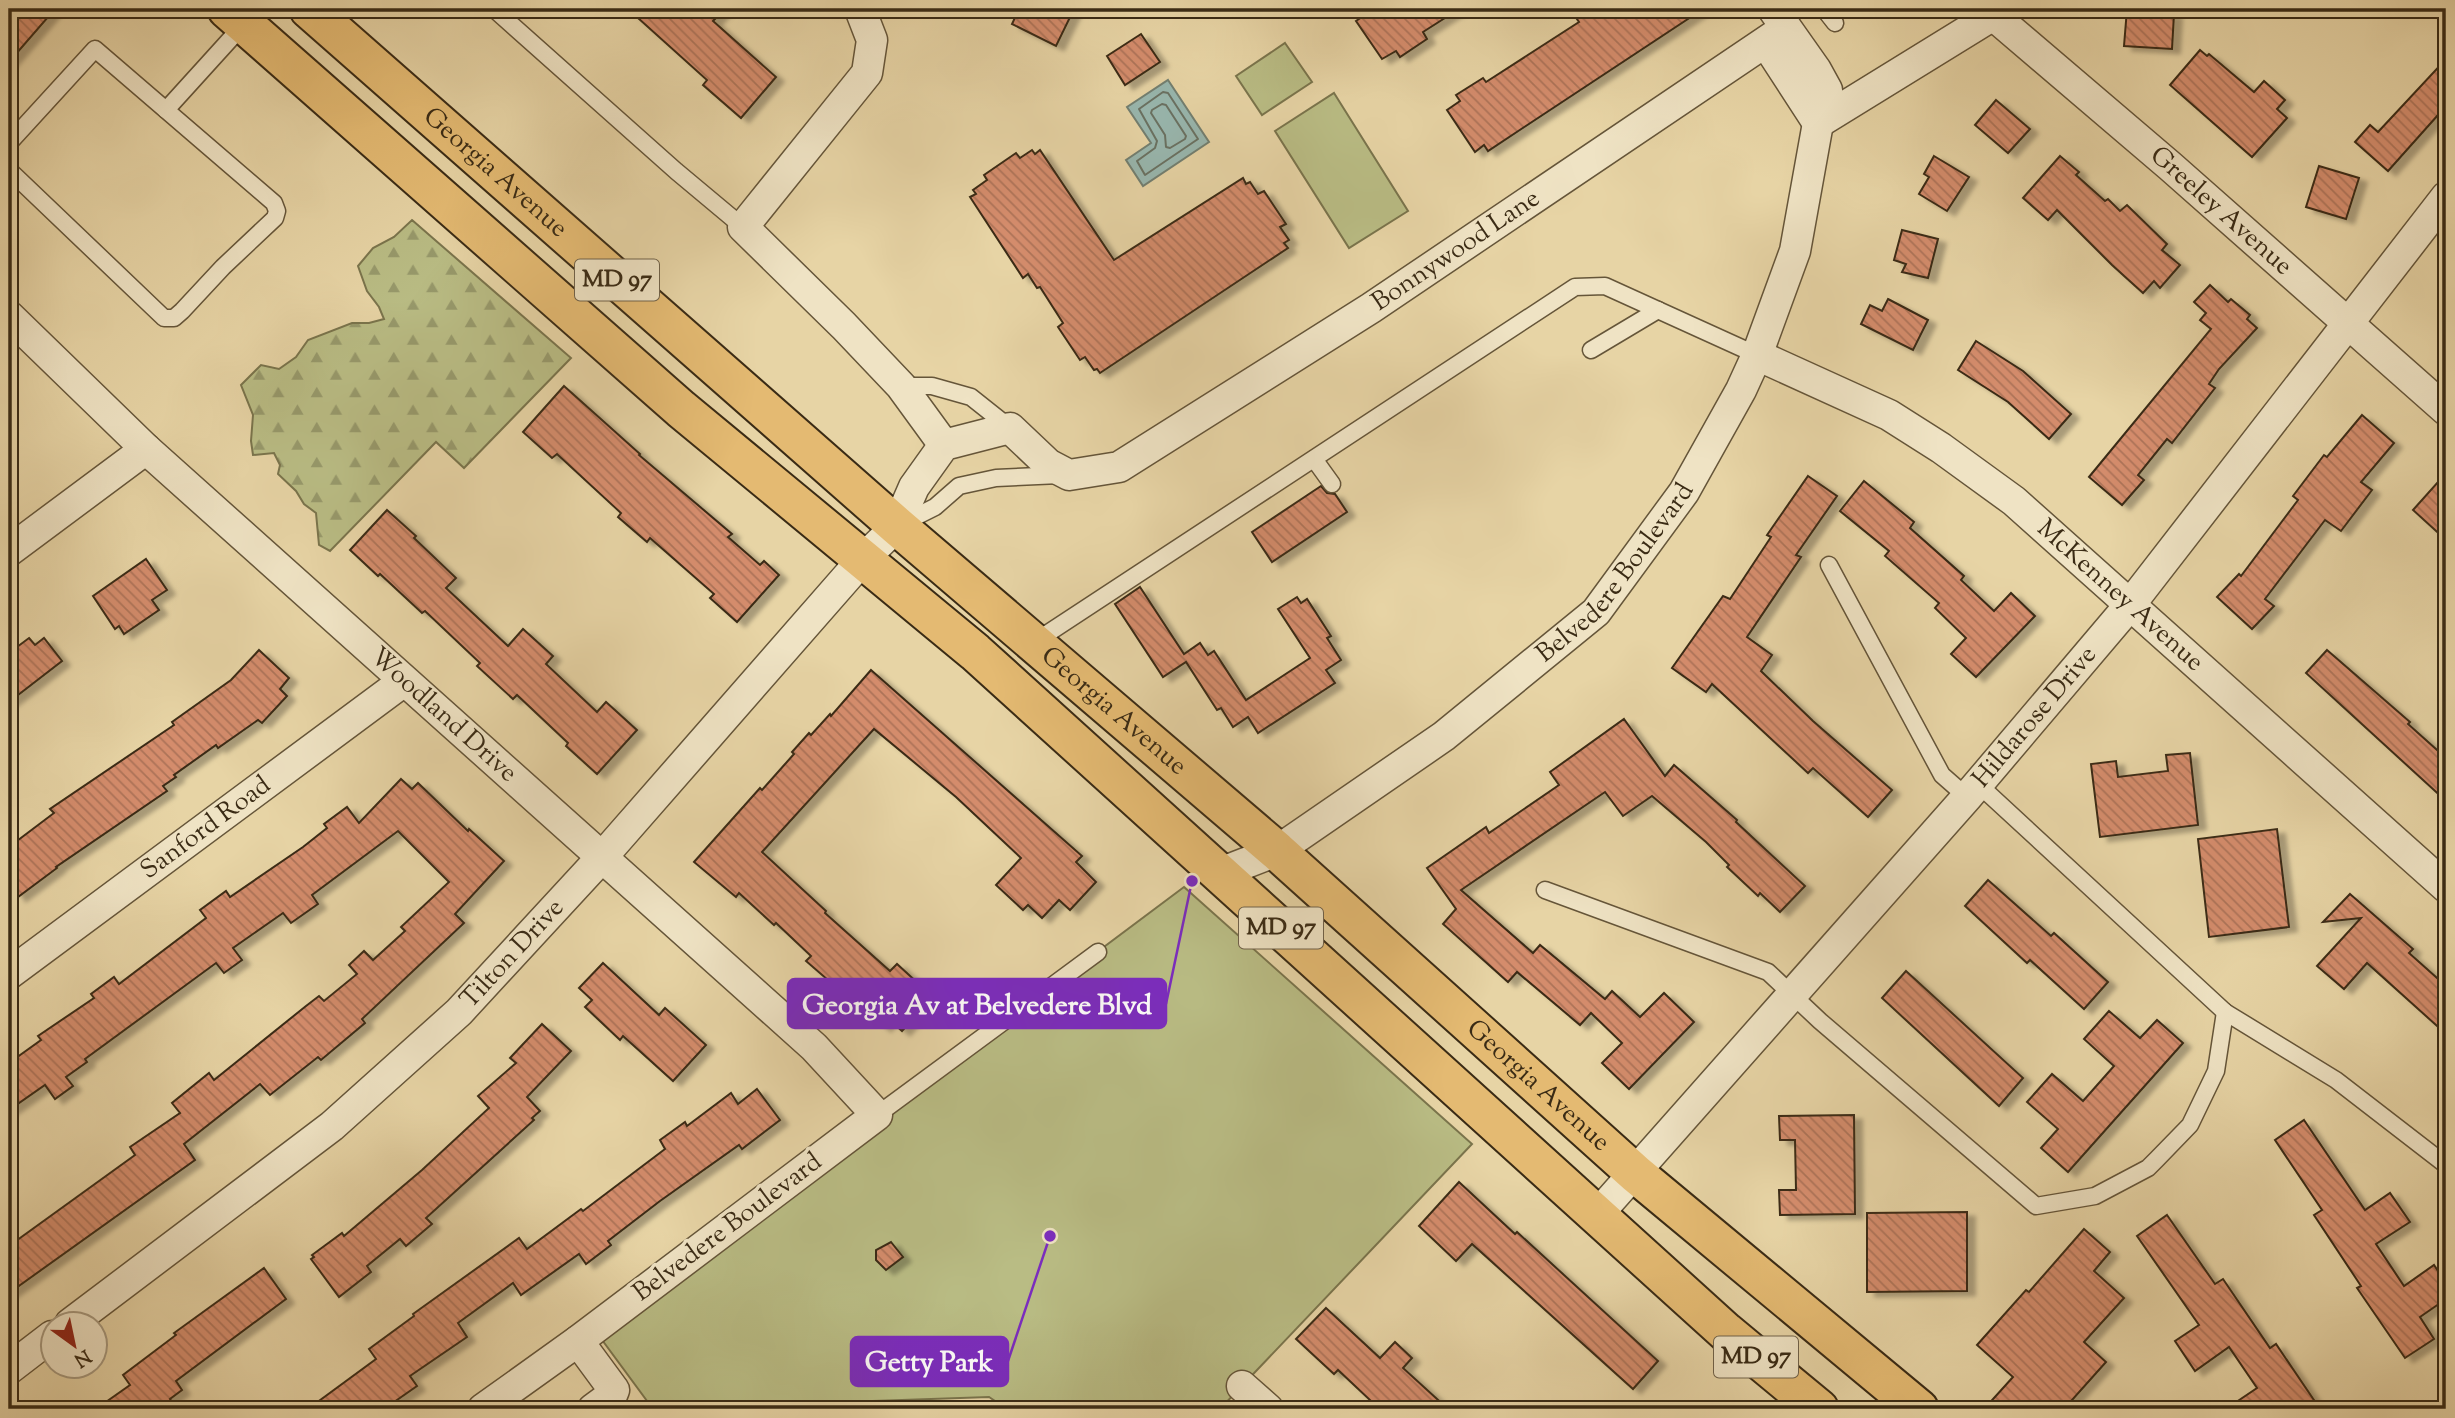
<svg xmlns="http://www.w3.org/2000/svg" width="2455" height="1418" viewBox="0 0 2455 1418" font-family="'Sorts Mill Goudy',serif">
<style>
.green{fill:#b9bc84;stroke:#7a744c;stroke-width:2}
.forest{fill:url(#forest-firs);stroke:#7a744c;stroke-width:2}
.water{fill:#98b7af;stroke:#727f71;stroke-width:2}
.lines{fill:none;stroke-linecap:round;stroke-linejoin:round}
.shore{stroke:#697162;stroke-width:2}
.building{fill:url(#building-back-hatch);stroke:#3a2b15;stroke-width:2;filter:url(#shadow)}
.lane-casing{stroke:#655539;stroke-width:19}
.street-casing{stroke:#655539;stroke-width:33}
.primary-casing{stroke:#3a2b15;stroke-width:42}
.lane{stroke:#efe3c4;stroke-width:16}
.street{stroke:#efe3c4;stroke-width:30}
.primary{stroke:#e4ba72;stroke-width:38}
.labels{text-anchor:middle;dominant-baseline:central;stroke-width:7;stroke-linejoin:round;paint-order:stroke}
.shield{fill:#efe3c4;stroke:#70624a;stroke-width:2}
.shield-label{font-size:24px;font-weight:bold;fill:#3a2b15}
.street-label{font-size:26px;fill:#3a2b15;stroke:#efe3c4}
.leader{fill:none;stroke:#7b2cbf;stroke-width:2.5}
.callout-dot{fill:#7b2cbf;stroke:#efe3c4;stroke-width:2.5}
.callout{fill:#7b2cbf;stroke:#7b2cbf;stroke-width:2.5}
.callout-label{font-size:28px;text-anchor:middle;font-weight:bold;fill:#fff}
</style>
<defs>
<pattern id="forest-firs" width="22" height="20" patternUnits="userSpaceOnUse" patternTransform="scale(1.75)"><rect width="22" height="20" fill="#b9bc84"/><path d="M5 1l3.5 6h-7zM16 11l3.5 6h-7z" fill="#97996b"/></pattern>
<pattern id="building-back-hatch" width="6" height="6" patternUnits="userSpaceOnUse" patternTransform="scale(1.75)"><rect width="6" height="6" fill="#d48c6c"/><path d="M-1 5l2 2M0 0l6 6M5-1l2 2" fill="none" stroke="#ad7358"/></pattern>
<filter id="shadow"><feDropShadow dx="8" dy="4.5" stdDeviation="2" flood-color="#0004"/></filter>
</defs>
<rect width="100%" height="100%" fill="#e7d4a5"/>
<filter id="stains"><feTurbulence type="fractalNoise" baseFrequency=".00286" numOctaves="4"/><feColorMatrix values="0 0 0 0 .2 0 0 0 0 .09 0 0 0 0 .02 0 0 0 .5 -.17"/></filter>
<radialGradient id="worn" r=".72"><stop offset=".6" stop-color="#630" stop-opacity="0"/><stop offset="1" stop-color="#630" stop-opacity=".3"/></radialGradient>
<g class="green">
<path d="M 1285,43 L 1312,82 L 1262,115 L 1236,76 Z"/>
<path d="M 1334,93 L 1408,211 L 1349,248 L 1275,131 Z"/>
<path d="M 1184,887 L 1472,1144 L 1220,1409 L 1007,1409 L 989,1397 L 873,1401 L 861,1409 L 653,1409 L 594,1329 Z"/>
</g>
<path class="forest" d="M 412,220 L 571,358 L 464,468 L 436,442 L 330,551 L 319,545 L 316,513 L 304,504 L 296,491 L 278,474 L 280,465 L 274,453 L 253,455 L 251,441 L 253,415 L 241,385 L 261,365 L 279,369 L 296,357 L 308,340 L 352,323 L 369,323 L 384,319 L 379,307 L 367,291 L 358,266 L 373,248 L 394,237 Z"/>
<path class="water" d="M 1168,80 L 1209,142 L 1143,186 L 1126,160 L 1151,143 L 1127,107 Z"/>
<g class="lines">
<g class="shore">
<path d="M 1163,92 L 1168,93 L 1198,139 L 1145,175 L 1137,161 L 1155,148 L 1157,141 L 1139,109 Z"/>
<path d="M 1162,104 L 1166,105 L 1186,136 L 1185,139 L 1170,148 L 1166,147 L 1165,135 L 1151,113 L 1152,110 Z"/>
</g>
</g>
<g class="building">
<path d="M 9,9 L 55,9 L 9,62 Z"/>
<path d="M 628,9 L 725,9 L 713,21 L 776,77 L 741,118 L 703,85 L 707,80 Z"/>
<path d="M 1019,9 L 1074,9 L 1056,46 L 1012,24 Z"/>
<path d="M 1374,9 L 1459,9 L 1423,32 L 1427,39 L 1400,57 L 1396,51 L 1382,59 L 1356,21 Z"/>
<path d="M 1570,9 L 1703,9 L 1488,151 L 1484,145 L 1475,152 L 1447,110 L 1460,101 L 1456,95 L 1483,78 L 1486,82 L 1579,22 Z"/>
<path d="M 2127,9 L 2159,9 L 2158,13 L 2174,14 L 2172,49 L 2124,46 Z"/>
<path d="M 1141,34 L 1160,62 L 1125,85 L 1107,56 Z"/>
<path d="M 2200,50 L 2207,56 L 2209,54 L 2254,92 L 2264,81 L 2285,100 L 2277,109 L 2287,118 L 2252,157 L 2170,85 Z"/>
<path d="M 2446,59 L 2446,106 L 2388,171 L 2355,142 L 2370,125 L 2378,132 Z"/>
<path d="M 1996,100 L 2030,129 L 2008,153 L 1975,125 Z"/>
<path d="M 1032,150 L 1035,154 L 1040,150 L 1114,260 L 1243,178 L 1246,184 L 1250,182 L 1258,194 L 1264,191 L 1286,224 L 1280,227 L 1289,240 L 1284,243 L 1288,248 L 1100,373 L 1097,369 L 1094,370 L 1085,357 L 1080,360 L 1058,327 L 1063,323 L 1040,287 L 1037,288 L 1028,274 L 1023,278 L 970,197 L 976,194 L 973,190 L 987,180 L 984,175 L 1016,153 L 1020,158 Z"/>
<path d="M 1934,156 L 1969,177 L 1947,211 L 1919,194 L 1929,177 L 1924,174 Z"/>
<path d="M 2060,156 L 2079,172 L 2076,175 L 2105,201 L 2108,199 L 2120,211 L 2127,205 L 2167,244 L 2162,250 L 2180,265 L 2160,288 L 2154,281 L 2143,293 L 2112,265 L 2057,210 L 2048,220 L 2023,198 Z"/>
<path d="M 2319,166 L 2359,178 L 2346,219 L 2306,207 Z"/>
<path d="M 1902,230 L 1938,239 L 1928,278 L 1902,272 L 1906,264 L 1894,260 Z"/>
<path d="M 2210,285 L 2228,302 L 2231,299 L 2250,315 L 2247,319 L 2257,328 L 2219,369 L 2209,384 L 2215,388 L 2172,443 L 2167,439 L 2138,475 L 2144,480 L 2122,505 L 2089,477 L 2211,329 L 2200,320 L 2206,313 L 2194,302 Z"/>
<path d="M 1888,299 L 1928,320 L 1913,350 L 1861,324 L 1870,305 L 1882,311 Z"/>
<path d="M 1976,341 L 2023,371 L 2071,414 L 2049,439 L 2008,402 L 1958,370 Z"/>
<path d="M 564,386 L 640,454 L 639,455 L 732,534 L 728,537 L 760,565 L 764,561 L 779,575 L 737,622 L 710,598 L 714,594 L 650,538 L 647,542 L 618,517 L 621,513 L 557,454 L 552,458 L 523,432 Z"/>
<path d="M 2362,415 L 2394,443 L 2361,482 L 2372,490 L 2341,531 L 2325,520 L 2265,599 L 2274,606 L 2252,629 L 2217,597 L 2239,574 L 2241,576 L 2298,500 L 2293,496 L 2324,455 L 2327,457 Z"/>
<path d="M 2446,473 L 2446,540 L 2413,510 Z"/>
<path d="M 1808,476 L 1837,496 L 1796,555 L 1801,557 L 1747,637 L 1772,655 L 1761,671 L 1813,721 L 1892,790 L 1868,817 L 1813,768 L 1808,773 L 1712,684 L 1706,692 L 1672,668 L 1723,596 L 1730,599 L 1771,537 L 1767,535 Z"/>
<path d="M 1864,481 L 1914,522 L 1910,528 L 1964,576 L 1961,580 L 1994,611 L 2011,593 L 2035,616 L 1976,677 L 1951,654 L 1966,638 L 1935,608 L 1939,603 L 1885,556 L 1889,551 L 1840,511 Z"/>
<path d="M 1321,486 L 1327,493 L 1335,494 L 1347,512 L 1272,562 L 1252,532 Z"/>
<path d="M 387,510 L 416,536 L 414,538 L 456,578 L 446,588 L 508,646 L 523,629 L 553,656 L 546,664 L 597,712 L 606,702 L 637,730 L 597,774 L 566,746 L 568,743 L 517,695 L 513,699 L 477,666 L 480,663 L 425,611 L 422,613 L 380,574 L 378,576 L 350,550 Z"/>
<path d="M 146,559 L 167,590 L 152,600 L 159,610 L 124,634 L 119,626 L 115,629 L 93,596 Z"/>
<path d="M 1140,587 L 1184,654 L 1200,643 L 1208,655 L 1214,651 L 1246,700 L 1310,658 L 1278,609 L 1297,597 L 1301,603 L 1307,599 L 1331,636 L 1327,638 L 1341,660 L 1326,670 L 1335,683 L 1258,733 L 1248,717 L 1233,727 L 1221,708 L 1217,710 L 1186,662 L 1163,677 L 1115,604 Z"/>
<path d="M 29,638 L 35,645 L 44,638 L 62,661 L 9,702 L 9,653 Z"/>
<path d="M 259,650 L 289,678 L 280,689 L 287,696 L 262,723 L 258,720 L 218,748 L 216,745 L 174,775 L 176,777 L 163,786 L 167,791 L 56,867 L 57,868 L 18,897 L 9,884 L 9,847 L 54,813 L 50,809 L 174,725 L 172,722 L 231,680 Z"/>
<path d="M 2327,650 L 2410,722 L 2408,724 L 2446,758 L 2446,801 L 2306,673 Z"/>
<path d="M 871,670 L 1082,856 L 1076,862 L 1096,882 L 1070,910 L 1059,900 L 1042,918 L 1028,905 L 1023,910 L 996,885 L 1021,858 L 956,797 L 874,729 L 762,852 L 826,911 L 825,913 L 890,971 L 897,964 L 933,997 L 902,1031 L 890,1020 L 883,1027 L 845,992 L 844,994 L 806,961 L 811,956 L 776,923 L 774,925 L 739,893 L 736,897 L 694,862 L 760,788 L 762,790 L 794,754 L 792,752 L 809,733 L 811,735 L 830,714 L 831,716 Z"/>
<path d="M 1624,719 L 1665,776 L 1674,765 L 1737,820 L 1736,822 L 1805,886 L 1780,912 L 1760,893 L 1758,896 L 1727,867 L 1729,865 L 1706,842 L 1652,796 L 1623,816 L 1605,792 L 1461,890 L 1533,953 L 1540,945 L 1605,999 L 1612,991 L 1640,1017 L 1664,993 L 1694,1022 L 1629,1089 L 1602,1063 L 1622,1043 L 1591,1013 L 1580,1025 L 1517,972 L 1508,982 L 1443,924 L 1456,909 L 1427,868 L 1486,827 L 1489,833 L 1559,785 L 1550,772 Z"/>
<path d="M 2190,753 L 2198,825 L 2100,837 L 2091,764 L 2116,761 L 2118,777 L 2168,771 L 2166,755 Z"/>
<path d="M 401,779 L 412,789 L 418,783 L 468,831 L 469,829 L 504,861 L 455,914 L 464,923 L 362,1019 L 365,1023 L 321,1060 L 318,1057 L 270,1095 L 260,1084 L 184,1144 L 195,1160 L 9,1293 L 9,1246 L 135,1155 L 130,1147 L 180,1113 L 172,1103 L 209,1073 L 214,1080 L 306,1006 L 319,996 L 324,1001 L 357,974 L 349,965 L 364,951 L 373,960 L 405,931 L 401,927 L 449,882 L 398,831 L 312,895 L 318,904 L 291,923 L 283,913 L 233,948 L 242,960 L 224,973 L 216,963 L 85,1059 L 87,1062 L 66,1077 L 73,1086 L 55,1099 L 45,1085 L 9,1110 L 9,1063 L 41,1040 L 38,1036 L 94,998 L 91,994 L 114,977 L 119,984 L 206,918 L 200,910 L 226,891 L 230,897 L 303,847 L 327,828 L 324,824 L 347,807 L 359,823 Z"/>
<path d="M 2277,829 L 2289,927 L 2209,937 L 2198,839 Z"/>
<path d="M 1988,880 L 2051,936 L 2054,933 L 2108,982 L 2084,1009 L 2030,960 L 2027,963 L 1965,906 Z"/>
<path d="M 2350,894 L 2413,949 L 2409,953 L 2446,986 L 2446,1034 L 2367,963 L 2344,989 L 2317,966 L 2361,918 L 2323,922 Z"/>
<path d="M 603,963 L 659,1015 L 665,1008 L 706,1045 L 673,1081 L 623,1036 L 620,1040 L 585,1007 L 592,1000 L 579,988 Z"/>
<path d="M 1906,971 L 2023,1078 L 1999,1106 L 1882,998 Z"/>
<path d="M 2109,1011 L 2140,1038 L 2157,1020 L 2183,1043 L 2068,1172 L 2041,1148 L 2058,1129 L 2027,1102 L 2052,1074 L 2083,1101 L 2114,1066 L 2084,1039 Z"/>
<path d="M 542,1024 L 571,1051 L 527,1097 L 540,1111 L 532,1118 L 534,1120 L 426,1218 L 432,1224 L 406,1246 L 400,1239 L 367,1266 L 371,1272 L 339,1297 L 311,1259 L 314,1257 L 312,1255 L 342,1233 L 344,1236 L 422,1170 L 489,1108 L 478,1096 L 516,1063 L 510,1058 Z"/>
<path d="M 757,1089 L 780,1120 L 742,1149 L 739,1145 L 660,1201 L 608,1241 L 611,1245 L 586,1264 L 579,1254 L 521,1295 L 513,1283 L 458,1323 L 467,1337 L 410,1376 L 417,1386 L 384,1409 L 308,1409 L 376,1359 L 369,1349 L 414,1316 L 413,1314 L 519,1238 L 527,1249 L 581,1209 L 583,1211 L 665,1149 L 660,1140 L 685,1122 L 687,1126 L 731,1093 L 738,1104 Z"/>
<path d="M 1854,1115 L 1855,1214 L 1780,1215 L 1779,1190 L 1796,1190 L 1795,1140 L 1780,1140 L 1779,1116 Z"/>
<path d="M 2304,1120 L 2365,1210 L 2390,1193 L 2410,1222 L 2376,1244 L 2404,1286 L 2434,1265 L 2446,1283 L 2446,1299 L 2420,1317 L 2434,1339 L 2405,1358 L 2357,1288 L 2361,1286 L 2314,1215 L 2322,1210 L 2275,1140 Z"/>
<path d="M 1459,1182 L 1515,1234 L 1517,1232 L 1658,1361 L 1633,1389 L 1472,1244 L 1456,1261 L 1419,1226 Z"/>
<path d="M 1967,1212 L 1967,1291 L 1867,1292 L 1867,1213 Z"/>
<path d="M 2167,1215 L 2215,1284 L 2223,1279 L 2270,1348 L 2276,1344 L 2320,1409 L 2226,1409 L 2257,1388 L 2229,1347 L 2195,1371 L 2175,1341 L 2199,1325 L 2137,1236 Z"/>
<path d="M 2084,1229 L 2110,1252 L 2094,1271 L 2124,1298 L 2084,1342 L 2106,1362 L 2064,1409 L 1984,1409 L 2013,1377 L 1977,1345 L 2026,1290 L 2029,1292 Z"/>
<path d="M 891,1242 L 903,1257 L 886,1270 L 876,1260 L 876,1250 Z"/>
<path d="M 264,1268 L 286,1299 L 176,1381 L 182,1390 L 170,1399 L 177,1409 L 96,1409 L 130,1385 L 123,1375 L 176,1335 L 174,1333 Z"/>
<path d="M 1326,1308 L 1380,1358 L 1395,1342 L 1412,1358 L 1403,1368 L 1448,1409 L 1362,1409 L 1370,1400 L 1338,1370 L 1334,1374 L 1296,1339 Z"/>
</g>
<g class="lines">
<g class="lane-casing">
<g id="lane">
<path d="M 494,9 L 676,171 L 743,227"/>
<path d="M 1824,9 L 1835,23"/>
<path d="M 166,110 L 244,24"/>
<path d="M 9,143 L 95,49 L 274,203 L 277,211 L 275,218 L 223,267 L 182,311 L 174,318 L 164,318 L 9,170"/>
<path d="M 1591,350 L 1658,310"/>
<path d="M 901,386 L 932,386 L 971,397 L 1010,428"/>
<path d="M 1314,459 L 1332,484"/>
<path d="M 899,525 L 935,507 L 959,486 L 996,478 L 1060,475"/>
<path d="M 1829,565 L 1942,775 L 1967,797"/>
<path d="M 1033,643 L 1575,287 L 1605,286 L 1757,355"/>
<path d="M 1978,784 L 2225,1012 L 2336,1080 L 2446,1165"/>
<path d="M 1545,890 L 1768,972 L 1820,1021 L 2036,1206 L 2095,1196 L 2148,1168 L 2157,1159 L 2190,1125 L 2216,1071 L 2225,1012"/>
<path d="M 877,1115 L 1098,952"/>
</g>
</g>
<g class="street-casing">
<g id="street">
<path d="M 860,9 L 872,40 L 867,73 L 743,227 L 844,326 L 901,386 L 944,445"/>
<path id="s1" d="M 1986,9 L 2170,166 L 2446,410"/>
<path d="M 1766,43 L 1818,123"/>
<path d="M 1818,123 L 2003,9"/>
<path id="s2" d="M 9,316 L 146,449 L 814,1047 L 877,1115 L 578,1341 L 483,1409"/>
<path id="s3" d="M 1757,355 L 1889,415 L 1941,448 L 2014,501 L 2446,887"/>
<path d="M 9,551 L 146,449"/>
<path id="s4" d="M 1220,873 L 1277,851 L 1444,736 L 1596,612 L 1684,492 L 1741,390 L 1757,355 L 1795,251 L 1818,123 L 1827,90 L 1816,70 L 1773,9"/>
<path id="s5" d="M 9,974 L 404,681"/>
<path id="s6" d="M 1597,1215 L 1967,797 L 2129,606 L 2446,197"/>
<path id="s7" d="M 70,1324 L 332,1126 L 459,1012 L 603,856 L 862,560 L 897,526 L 914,487 L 944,445 L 1010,428 L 1048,464 L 1069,475 L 1119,467 L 1371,308 L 1786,28"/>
<path d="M 578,1341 L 614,1390 L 612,1395 L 593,1409"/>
<path d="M 9,1369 L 52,1336"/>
<path d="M 1242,1386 L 1268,1409"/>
</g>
</g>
<g class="primary-casing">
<g id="primary">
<path d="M 227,9 L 681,409 L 975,652 L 1726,1332 L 1819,1409"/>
<path id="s8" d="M 309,9 L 897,526 L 1277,851 L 1636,1174 L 1919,1409"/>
</g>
</g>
<use href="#lane" class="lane"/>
<use href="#street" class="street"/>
<use href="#primary" class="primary"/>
</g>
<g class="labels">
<g class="shield">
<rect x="575" y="259.5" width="84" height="41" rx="5"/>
<rect x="1239" y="907.5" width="84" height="41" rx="5"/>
<rect x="1714" y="1336.5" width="84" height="41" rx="5"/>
</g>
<g class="shield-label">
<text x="617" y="280">MD 97</text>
<text x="1281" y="928">MD 97</text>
<text x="1756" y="1357">MD 97</text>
</g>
<g class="street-label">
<text stroke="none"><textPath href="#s8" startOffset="248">Georgia Avenue</textPath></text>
<text stroke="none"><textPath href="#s1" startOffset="310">Greeley Avenue</textPath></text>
<text stroke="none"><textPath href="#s7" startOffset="1843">Bonnywood Lane</textPath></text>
<text stroke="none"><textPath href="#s4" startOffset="502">Belvedere Boulevard</textPath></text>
<text stroke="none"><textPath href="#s3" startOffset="439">McKenney Avenue</textPath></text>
<text stroke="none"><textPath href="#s8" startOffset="1068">Georgia Avenue</textPath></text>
<text stroke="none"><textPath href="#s2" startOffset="590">Woodland Drive</textPath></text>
<text stroke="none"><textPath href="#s6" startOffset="663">Hildarose Drive</textPath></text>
<text stroke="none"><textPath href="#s5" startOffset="245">Sanford Road</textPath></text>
<text stroke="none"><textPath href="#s7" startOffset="578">Tilton Drive</textPath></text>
<text stroke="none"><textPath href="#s8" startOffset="1634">Georgia Avenue</textPath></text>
<text transform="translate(728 1228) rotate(-37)">Belvedere Boulevard</text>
</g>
</g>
<path class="leader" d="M1192 881L1166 1004M1050 1236L1008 1361"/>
<g class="callout-dot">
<circle cx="1192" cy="881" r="7"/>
<circle cx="1050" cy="1236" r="7"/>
</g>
<g class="callout">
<rect x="788" y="979" width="378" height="49" rx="7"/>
<rect x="851" y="1337" width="157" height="49" rx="7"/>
</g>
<g class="callout-label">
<text x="977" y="1014">Georgia Av at Belvedere Blvd</text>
<text x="929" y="1371">Getty Park</text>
</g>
<rect width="2455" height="1418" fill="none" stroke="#e7d4a5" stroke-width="35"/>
<rect x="10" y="10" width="2434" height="1397" fill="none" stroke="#3a2b15" stroke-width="3.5"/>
<rect x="18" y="18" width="2420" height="1383" fill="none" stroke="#3a2b15" stroke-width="2"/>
<g transform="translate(74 1345) rotate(147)"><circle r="33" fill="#efe3c4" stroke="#a7997e" stroke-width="2"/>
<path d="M0-5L12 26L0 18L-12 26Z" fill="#8f2418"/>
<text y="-10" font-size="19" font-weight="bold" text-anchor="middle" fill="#3a2b15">N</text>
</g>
<rect width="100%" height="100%" filter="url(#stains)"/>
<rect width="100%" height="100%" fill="url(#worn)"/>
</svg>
